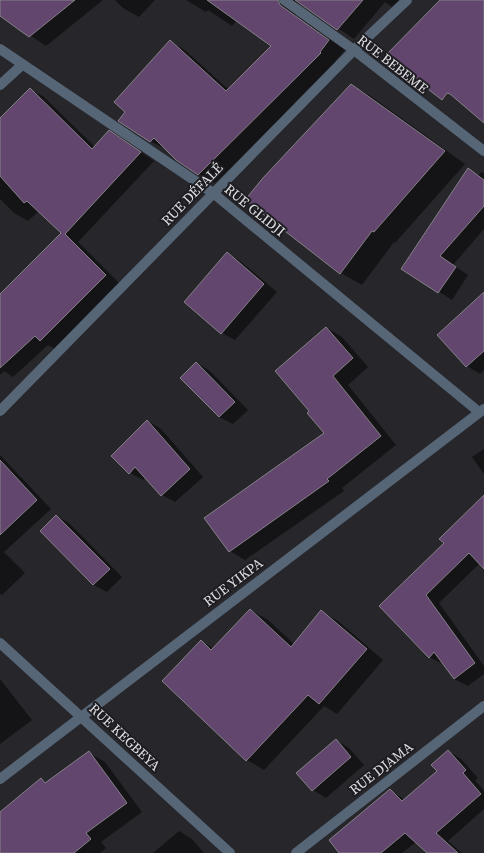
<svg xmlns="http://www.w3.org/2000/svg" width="484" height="853" viewBox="0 0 484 853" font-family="'Source Serif 4',serif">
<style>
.shadow{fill:#0007}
.building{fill:#62466e;stroke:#848186}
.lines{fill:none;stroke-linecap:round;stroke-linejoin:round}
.minor{stroke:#576677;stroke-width:10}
.labels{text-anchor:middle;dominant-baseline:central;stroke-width:4;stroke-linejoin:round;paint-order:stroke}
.street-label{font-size:14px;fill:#e0e0e3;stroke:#1d1d22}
</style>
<rect width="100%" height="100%" fill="#26262b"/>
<g class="shadow">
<path d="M 0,0 L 103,0 L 46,46 L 0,15 Z"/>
<path d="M 115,0 L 155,0 L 139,17 L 123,8 Z"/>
<path d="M 186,0 L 399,0 L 392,7 L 385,2 L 354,39 L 301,3 L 295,5 L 294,10 L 296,16 L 345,50 L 335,61 L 337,63 L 215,183 L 198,174 L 167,150 L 150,141 L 127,112 L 170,41 L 186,51 L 229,90 L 273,46 L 237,20 L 232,26 L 208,10 L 206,12 Z"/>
<path d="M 351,85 L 372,97 L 465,164 L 395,243 L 394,242 L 362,285 L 341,273 Z"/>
<path d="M 30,89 L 44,97 L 95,147 L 123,140 L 154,161 L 78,242 L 119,283 L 55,349 L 48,345 L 13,377 L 4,371 L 0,375 L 0,295 L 62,233 L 39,211 L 28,221 L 14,213 L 0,199 L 0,120 Z"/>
<path d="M 469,170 L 478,175 L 482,172 L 484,173 L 484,229 L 453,265 L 468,275 L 452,300 L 402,268 Z"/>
<path d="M 227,253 L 240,261 L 277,292 L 235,340 L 222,333 Z"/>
<path d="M 484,294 L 484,370 L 480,374 L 467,366 L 439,335 Z"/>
<path d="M 327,328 L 342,337 L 368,367 L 348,385 L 396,445 L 342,488 L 344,491 L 245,560 L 230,551 L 325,434 Z"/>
<path d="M 197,363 L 210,371 L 248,410 L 233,424 L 219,417 Z"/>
<path d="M 148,421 L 161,429 L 203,477 L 175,502 L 162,495 L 146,477 L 143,480 L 130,473 Z"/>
<path d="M 484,449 L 484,474 L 472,457 Z"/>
<path d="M 0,455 L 51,509 L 4,552 L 25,573 L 2,595 L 0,594 Z"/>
<path d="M 484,496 L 484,567 L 480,563 L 439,603 L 484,666 L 484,674 L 468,686 L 454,679 L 443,664 L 429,657 L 380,606 L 445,543 Z"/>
<path d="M 57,516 L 70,524 L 122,577 L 107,592 L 94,585 L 42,531 Z"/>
<path d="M 251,610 L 268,620 L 295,645 L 321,612 L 338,621 L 383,660 L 337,714 L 324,706 L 264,770 L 247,760 L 164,681 L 201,641 L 214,649 Z"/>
<path d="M 0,679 L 32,720 L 0,744 Z"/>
<path d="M 336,740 L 349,748 L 364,765 L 326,798 L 313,790 L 298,773 Z"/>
<path d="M 448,751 L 461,759 L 478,778 L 475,780 L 484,791 L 484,809 L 448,841 L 462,853 L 428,853 L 416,842 L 402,853 L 341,853 L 390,790 L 405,800 L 438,772 Z"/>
<path d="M 89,753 L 105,762 L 142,812 L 101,842 L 106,848 L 100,853 L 0,853 L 0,813 L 41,779 L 48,783 Z"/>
<path d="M 179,831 L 192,839 L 204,853 L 153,853 Z"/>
</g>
<g class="building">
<path d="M 0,0 L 75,0 L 29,37 L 0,16 Z"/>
<path d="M 207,0 L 278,0 L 280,5 L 329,40 L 320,52 L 321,53 L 198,175 L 176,160 L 154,138 L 150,142 L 118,121 L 125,112 L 114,102 L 170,40 L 226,91 L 271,46 Z"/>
<path d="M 295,0 L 363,0 L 337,30 Z"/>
<path d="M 440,0 L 484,0 L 484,123 L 450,94 L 447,93 L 442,100 L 385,56 Z"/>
<path d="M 351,84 L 445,151 L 374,232 L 372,231 L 340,274 L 245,200 L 262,179 Z"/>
<path d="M 30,88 L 92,149 L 109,130 L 141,152 L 65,234 L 106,275 L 40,341 L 35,336 L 0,368 L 0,294 L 61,233 L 27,201 L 24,203 L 0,176 L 0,118 Z"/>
<path d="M 468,168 L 484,180 L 484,206 L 440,256 L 456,267 L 438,293 L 401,269 Z"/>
<path d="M 227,252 L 264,284 L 221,334 L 184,302 Z"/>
<path d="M 484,292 L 484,351 L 466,367 L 437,335 Z"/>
<path d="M 326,327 L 353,358 L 333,376 L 381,436 L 327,479 L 329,481 L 229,552 L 204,518 L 324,433 L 307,413 L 309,411 L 275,371 Z"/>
<path d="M 196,362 L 235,402 L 219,417 L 180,378 Z"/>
<path d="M 147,420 L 190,469 L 161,496 L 135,467 L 129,474 L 111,456 Z"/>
<path d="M 0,460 L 37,500 L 0,535 Z"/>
<path d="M 484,495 L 484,569 L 469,553 L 426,595 L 475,663 L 454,679 L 434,652 L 429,658 L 379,606 L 444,543 L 439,539 Z"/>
<path d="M 56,515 L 110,569 L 93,585 L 40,531 Z"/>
<path d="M 250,609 L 291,647 L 321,610 L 367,649 L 319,704 L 308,695 L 246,761 L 162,681 L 201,640 L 211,650 Z"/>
<path d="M 336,739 L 351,757 L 312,791 L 296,773 Z"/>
<path d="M 448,750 L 466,770 L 463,773 L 481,794 L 436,833 L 458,853 L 427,853 L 405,833 L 381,853 L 339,853 L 329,840 L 390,789 L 402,801 L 437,771 L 431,765 Z"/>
<path d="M 89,751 L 127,803 L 86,833 L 91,839 L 74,853 L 0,853 L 0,812 L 41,778 L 45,783 Z"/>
</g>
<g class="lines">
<g class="minor">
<path d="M 284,0 L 354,50 L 484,151"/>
<path d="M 0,49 L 213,193 L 479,412"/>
<path d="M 0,85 L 22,65"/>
<path d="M 0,411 L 354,50 L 407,0"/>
<path d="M 0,643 L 230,853"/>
<path d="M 0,779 L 484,409"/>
<path d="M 296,853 L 484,706"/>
</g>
</g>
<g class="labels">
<g class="street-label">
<text transform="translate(393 64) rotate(38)">RUE BEBEME</text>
<text transform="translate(192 194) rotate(-46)">RUE DÉFALÉ</text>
<text transform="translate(255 210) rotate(39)">RUE GLIDJI</text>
<text transform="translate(233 582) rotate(-37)">RUE YIKPA</text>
<text transform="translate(125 737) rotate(43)">RUE KEGBEYA</text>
<text transform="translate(381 768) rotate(-38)">RUE DJAMA</text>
</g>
</g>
</svg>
